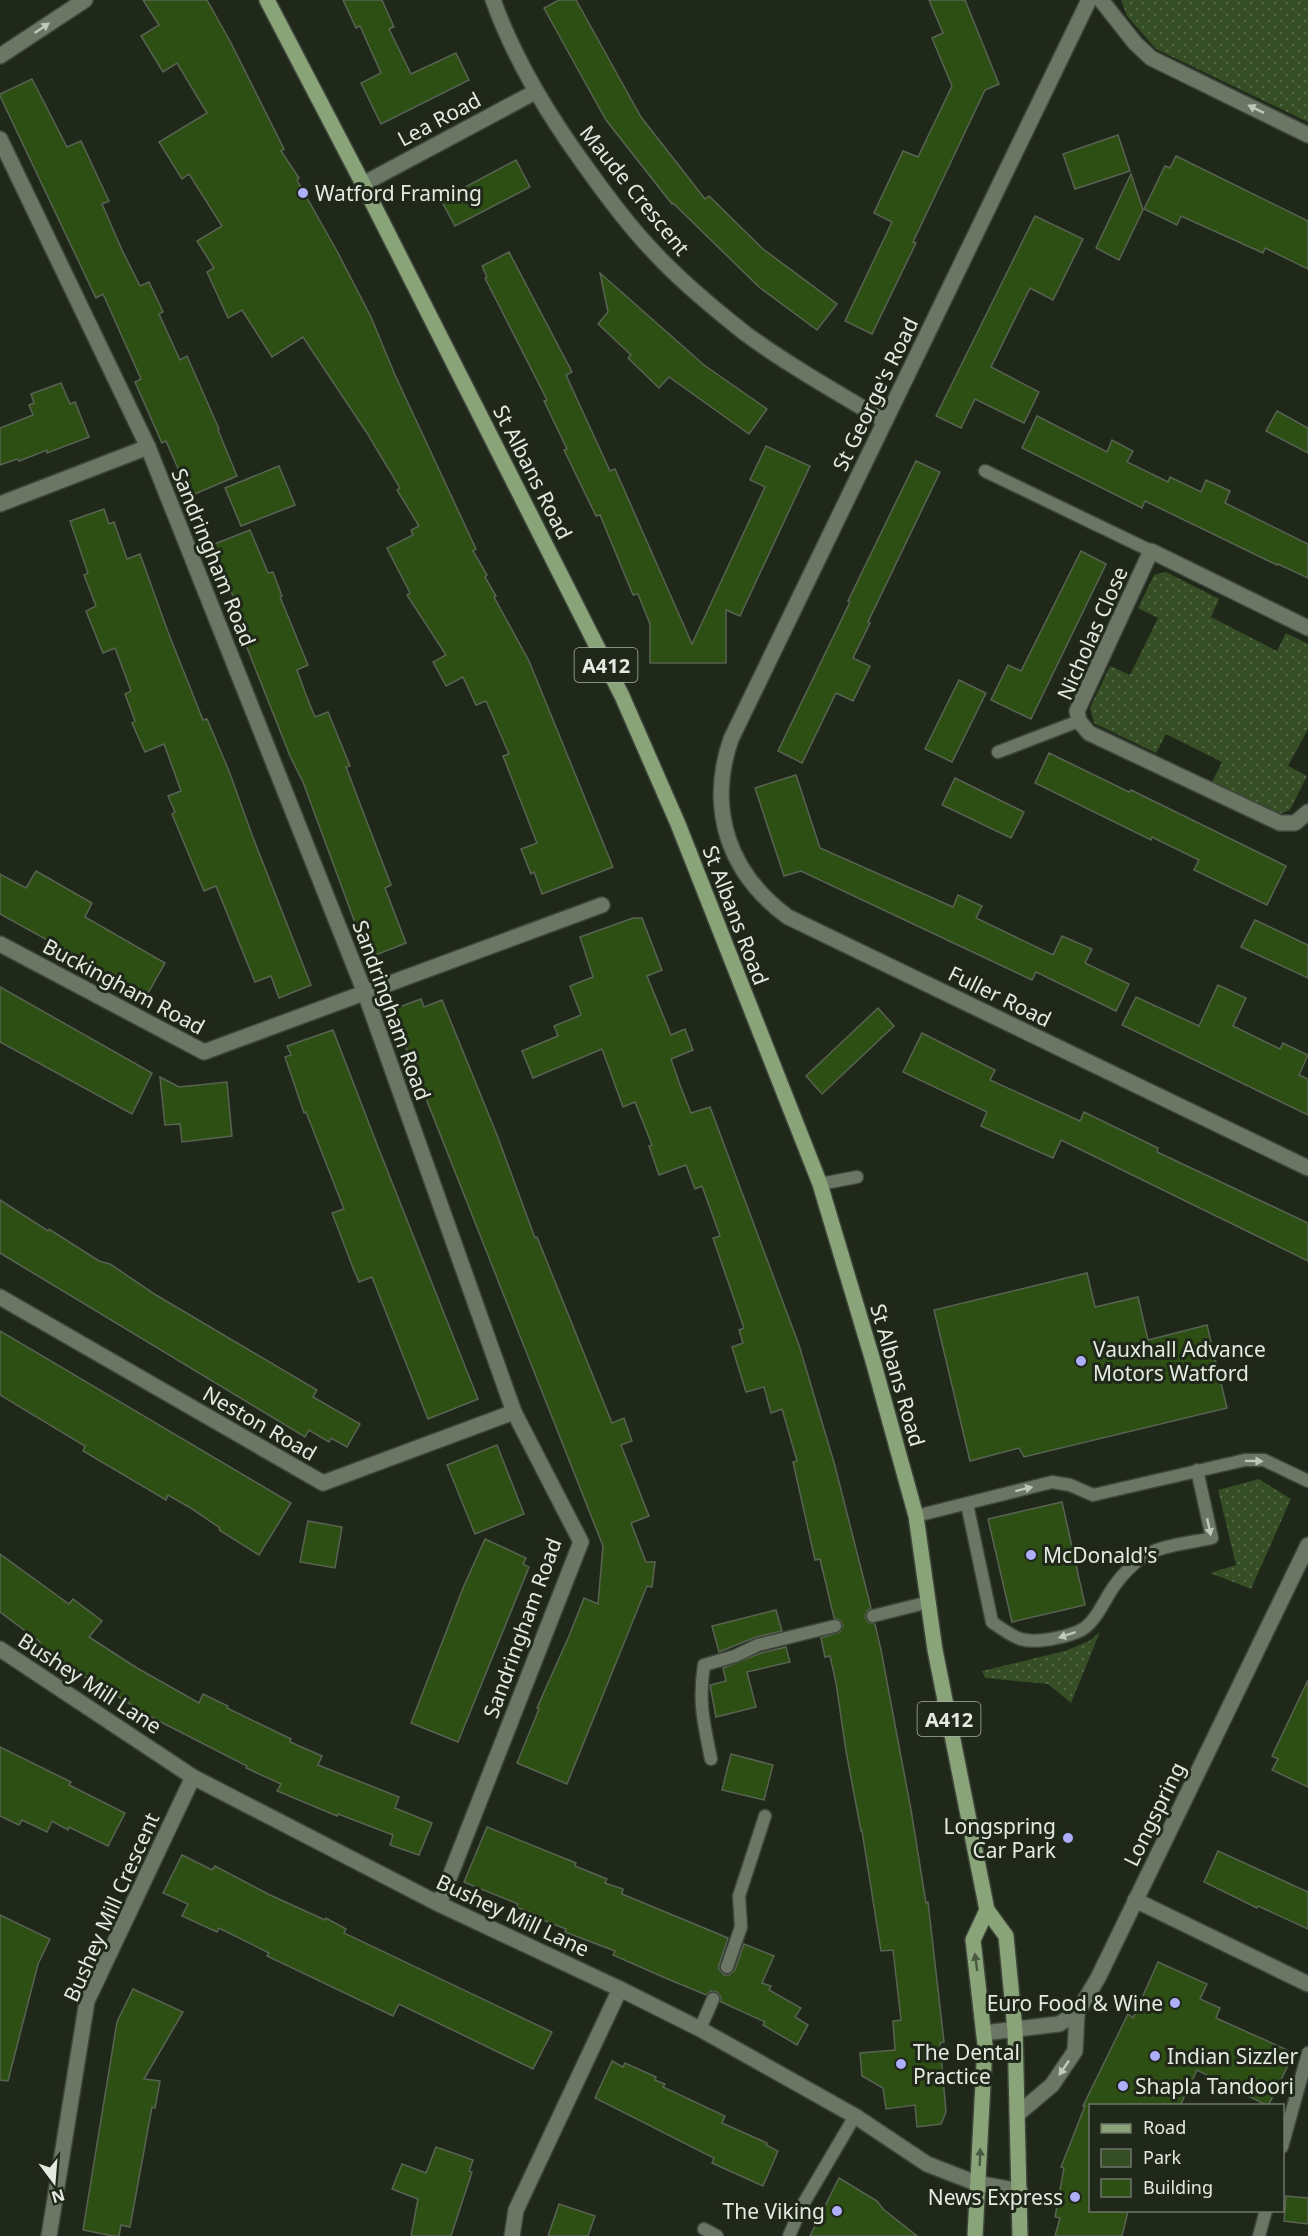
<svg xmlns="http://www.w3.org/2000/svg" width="1308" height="2236" viewBox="0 0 1308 2236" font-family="'Noto Sans',sans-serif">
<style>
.green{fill:url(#green-dots)}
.building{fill:#2d4f13;stroke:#586353;stroke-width:1.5}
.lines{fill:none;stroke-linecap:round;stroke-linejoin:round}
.lane-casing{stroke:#3e453a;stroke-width:15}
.street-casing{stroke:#3e453a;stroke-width:18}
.secondary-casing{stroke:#3e453a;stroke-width:18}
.primary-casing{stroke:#3e453a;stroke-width:18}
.lane{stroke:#6b7665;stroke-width:12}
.street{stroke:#6b7665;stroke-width:15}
.secondary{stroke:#6b7665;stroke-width:15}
.primary{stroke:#8aa47a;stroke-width:15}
.oneway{fill:#c0c7bc}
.oneway2{fill:#4a5a40}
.poi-dot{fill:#afaefa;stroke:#20281a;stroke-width:2}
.labels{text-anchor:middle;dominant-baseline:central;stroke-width:6;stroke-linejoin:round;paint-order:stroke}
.shield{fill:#20281a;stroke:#a9b0a5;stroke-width:1.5}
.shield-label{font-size:20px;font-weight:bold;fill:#e4eae1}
.street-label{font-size:21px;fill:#e4eae1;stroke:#20281a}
.poi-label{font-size:21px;fill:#e4eae1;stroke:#20281a;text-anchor:start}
</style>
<defs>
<pattern id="green-dots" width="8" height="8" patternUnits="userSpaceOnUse" patternTransform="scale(1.5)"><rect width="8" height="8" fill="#354e25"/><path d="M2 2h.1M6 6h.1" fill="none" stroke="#526844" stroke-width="1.8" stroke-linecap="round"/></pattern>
</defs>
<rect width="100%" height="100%" fill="#20281a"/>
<g class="green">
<path d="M 1121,0 L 1308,0 L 1308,122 L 1156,49 L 1127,16 Z"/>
<path d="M 1166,572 L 1219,599 L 1211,617 L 1277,651 L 1286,633 L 1308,644 L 1308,729 L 1288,766 L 1307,776 L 1290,810 L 1277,815 L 1212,782 L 1222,762 L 1166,734 L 1156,753 L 1094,723 L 1090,708 L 1110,666 L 1130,675 L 1158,618 L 1138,608 L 1154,575 Z"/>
<path d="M 1259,1479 L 1291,1499 L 1251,1589 L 1210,1573 L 1236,1565 L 1218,1490 Z"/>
<path d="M 1100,1632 L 1071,1703 L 1048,1684 L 985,1678 L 982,1671 L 1065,1651 L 1089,1641 Z"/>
</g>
<g class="building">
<path d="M 143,0 L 207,0 L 231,43 L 284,149 L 281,151 L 299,178 L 297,180 L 338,253 L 371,317 L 395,375 L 476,549 L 473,551 L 487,575 L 485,577 L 496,596 L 494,597 L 529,661 L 613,867 L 542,894 L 534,872 L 531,874 L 521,849 L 537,843 L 503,756 L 509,754 L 486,701 L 476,705 L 463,677 L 446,686 L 433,662 L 446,655 L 407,595 L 410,593 L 387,548 L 413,535 L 411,530 L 419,526 L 397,490 L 400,488 L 367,433 L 303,337 L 272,357 L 242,310 L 228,318 L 207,272 L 214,268 L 197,241 L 222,226 L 189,174 L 182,179 L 159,142 L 207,113 L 177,63 L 163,72 L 141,36 L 159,25 Z"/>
<path d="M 343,0 L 382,0 L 394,27 L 389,29 L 411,74 L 456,53 L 469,80 L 381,124 L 361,83 L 381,73 L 360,26 L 356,28 Z"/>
<path d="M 559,0 L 576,0 L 641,117 L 705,199 L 709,196 L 763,249 L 837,304 L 817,330 L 759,287 L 673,203 L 672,204 L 606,120 L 561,39 L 544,8 Z"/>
<path d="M 929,0 L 965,0 L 999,84 L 985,90 L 913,242 L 916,243 L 872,334 L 845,321 L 892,222 L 874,213 L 903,151 L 918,157 L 952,86 L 932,38 L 943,33 Z"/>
<path d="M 32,79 L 67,147 L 81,141 L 109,201 L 102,204 L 122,250 L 140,286 L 149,282 L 163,312 L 159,314 L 180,360 L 187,356 L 219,429 L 218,430 L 237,476 L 190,496 L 166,441 L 162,443 L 135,382 L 141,379 L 103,294 L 96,298 L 0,96 L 0,94 Z"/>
<path d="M 1118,135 L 1130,171 L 1075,189 L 1063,154 Z"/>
<path d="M 1176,156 L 1308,221 L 1308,269 L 1265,248 L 1263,253 L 1181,216 L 1177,225 L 1144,209 L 1165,166 L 1170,168 Z"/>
<path d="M 516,160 L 530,187 L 455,226 L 441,200 Z"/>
<path d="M 1131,174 L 1143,210 L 1119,260 L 1096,248 Z"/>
<path d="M 1035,216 L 1083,239 L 1053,300 L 1030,288 L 991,367 L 1039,392 L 1024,423 L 975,399 L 961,428 L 936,416 Z"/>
<path d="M 509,252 L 572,372 L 566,375 L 610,471 L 615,469 L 692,644 L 765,487 L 750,480 L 766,446 L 810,466 L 740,616 L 726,610 L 726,663 L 650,663 L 650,624 L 638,594 L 633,595 L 600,515 L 596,516 L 564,450 L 567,449 L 544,401 L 547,400 L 485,278 L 487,277 L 482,266 Z"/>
<path d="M 600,273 L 704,365 L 767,409 L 749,434 L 669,377 L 659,388 L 628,358 L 631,355 L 598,324 L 608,312 Z"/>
<path d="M 61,383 L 70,404 L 75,402 L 89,437 L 47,453 L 47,450 L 19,461 L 17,459 L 0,465 L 0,428 L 33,415 L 29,405 L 34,403 L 31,394 Z"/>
<path d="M 1277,411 L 1308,428 L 1308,453 L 1266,431 Z"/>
<path d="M 1037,416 L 1107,452 L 1112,440 L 1133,451 L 1127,462 L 1168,482 L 1170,477 L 1201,492 L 1206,480 L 1230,491 L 1225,503 L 1308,544 L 1308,578 L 1278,564 L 1277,565 L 1145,501 L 1142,508 L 1022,448 Z"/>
<path d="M 916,461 L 940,472 L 868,622 L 870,623 L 853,658 L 870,666 L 853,701 L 836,693 L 802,763 L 778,751 L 850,602 L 848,601 Z"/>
<path d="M 279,466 L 295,505 L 241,526 L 225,488 Z"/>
<path d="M 104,509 L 109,524 L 114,522 L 127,559 L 140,554 L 168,632 L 203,720 L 207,719 L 229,771 L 252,835 L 311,985 L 279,998 L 271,976 L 255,982 L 216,886 L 204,891 L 172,814 L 175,812 L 168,796 L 181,791 L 164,744 L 145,752 L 132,723 L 135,721 L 125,694 L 131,691 L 115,648 L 103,653 L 86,611 L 96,606 L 84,575 L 88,573 L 70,521 Z"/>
<path d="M 250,530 L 268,573 L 273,572 L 282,596 L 280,597 L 308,665 L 297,670 L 306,695 L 315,717 L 328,712 L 350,766 L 346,767 L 391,885 L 385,888 L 406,943 L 368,958 L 303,782 L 290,756 L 240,630 L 246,628 L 212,545 Z"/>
<path d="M 1081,551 L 1106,564 L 1031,719 L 991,700 L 1008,665 L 1021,671 Z"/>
<path d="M 959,680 L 986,693 L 952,762 L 925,749 Z"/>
<path d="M 1049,753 L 1129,792 L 1131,790 L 1286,866 L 1267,905 L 1194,870 L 1199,860 L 1152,837 L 1151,840 L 1035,783 Z"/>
<path d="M 796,775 L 820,848 L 953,907 L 958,895 L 982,906 L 976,918 L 1053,955 L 1062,936 L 1092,949 L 1085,963 L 1129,984 L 1116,1011 L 1036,972 L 1032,980 L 801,871 L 784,876 L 755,788 Z"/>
<path d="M 955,778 L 1024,812 L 1011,838 L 942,805 Z"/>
<path d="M 36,871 L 92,903 L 85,917 L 165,963 L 147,995 L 0,914 L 0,874 L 26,888 Z"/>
<path d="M 633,918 L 642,918 L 662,970 L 647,976 L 671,1035 L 685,1029 L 693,1050 L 671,1059 L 680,1085 L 691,1113 L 710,1107 L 799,1345 L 835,1466 L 871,1608 L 867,1611 L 865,1617 L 868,1622 L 875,1624 L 881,1650 L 911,1810 L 926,1903 L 928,1902 L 944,2042 L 940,2043 L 946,2112 L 941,2124 L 917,2127 L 915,2105 L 886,2109 L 883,2088 L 862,2076 L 860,2053 L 895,2050 L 893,2021 L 901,2020 L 893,1950 L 881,1951 L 862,1831 L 861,1831 L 846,1751 L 836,1683 L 830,1656 L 825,1657 L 821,1638 L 840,1632 L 843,1625 L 840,1620 L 834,1618 L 820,1559 L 815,1560 L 793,1462 L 797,1461 L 782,1409 L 771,1413 L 764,1387 L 746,1392 L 732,1347 L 743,1343 L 739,1330 L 744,1328 L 713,1238 L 720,1236 L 702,1186 L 695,1189 L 686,1165 L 659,1175 L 649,1146 L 652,1145 L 635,1102 L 623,1107 L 602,1049 L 533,1078 L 522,1051 L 558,1036 L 554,1026 L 581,1015 L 570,986 L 593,977 L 580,937 Z"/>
<path d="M 1255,920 L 1308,945 L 1308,978 L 1241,947 Z"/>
<path d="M 1218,985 L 1246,998 L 1233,1026 L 1280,1049 L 1283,1043 L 1308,1055 L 1299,1075 L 1308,1079 L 1308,1115 L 1122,1025 L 1136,997 L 1199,1026 Z"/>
<path d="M 0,987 L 152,1073 L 132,1114 L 0,1042 Z"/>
<path d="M 421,999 L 424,1007 L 442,1000 L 497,1135 L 535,1238 L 537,1237 L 612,1423 L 624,1418 L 632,1441 L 621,1445 L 649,1516 L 631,1523 L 646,1562 L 655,1562 L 652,1587 L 647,1586 L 567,1784 L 517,1763 L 539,1709 L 537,1708 L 569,1636 L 584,1598 L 598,1604 L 603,1546 L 391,1010 Z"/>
<path d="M 878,1008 L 894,1026 L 822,1094 L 806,1076 Z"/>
<path d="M 333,1030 L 378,1147 L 478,1399 L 428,1419 L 372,1277 L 359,1282 L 353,1268 L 332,1213 L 344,1209 L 306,1112 L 304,1113 L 285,1057 L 291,1055 L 287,1046 Z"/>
<path d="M 922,1033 L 995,1070 L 990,1080 L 1080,1121 L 1084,1112 L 1158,1148 L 1157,1152 L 1308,1223 L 1308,1261 L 1061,1140 L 1053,1158 L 981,1126 L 987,1112 L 903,1072 Z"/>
<path d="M 160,1077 L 179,1087 L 227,1082 L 232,1136 L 182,1142 L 180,1124 L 165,1125 Z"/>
<path d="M 0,1200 L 48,1231 L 49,1229 L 99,1261 L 110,1264 L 156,1295 L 317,1390 L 313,1397 L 360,1424 L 347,1447 L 331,1438 L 329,1442 L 309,1430 L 305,1437 L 0,1253 Z"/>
<path d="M 1087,1273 L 1095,1307 L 1138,1297 L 1148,1340 L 1207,1325 L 1227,1408 L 1024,1457 L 1019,1448 L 970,1461 L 934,1310 Z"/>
<path d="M 0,1331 L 291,1503 L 259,1555 L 219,1530 L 220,1528 L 189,1507 L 168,1495 L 166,1500 L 83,1451 L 85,1446 L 0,1395 Z"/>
<path d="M 497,1445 L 524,1514 L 475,1534 L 447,1465 Z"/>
<path d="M 1062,1502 L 1085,1605 L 1012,1622 L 988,1519 Z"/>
<path d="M 308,1521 L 342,1527 L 335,1568 L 300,1562 Z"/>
<path d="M 485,1539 L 526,1558 L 523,1564 L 529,1567 L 458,1742 L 411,1723 L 463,1588 Z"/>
<path d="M 0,1554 L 69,1604 L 73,1599 L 102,1621 L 89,1637 L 137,1668 L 199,1703 L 203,1694 L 228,1706 L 227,1708 L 291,1739 L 290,1742 L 322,1756 L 318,1765 L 399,1797 L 395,1808 L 432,1823 L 419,1855 L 390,1845 L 393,1835 L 338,1814 L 337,1816 L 277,1791 L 281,1784 L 246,1768 L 247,1766 L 155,1719 L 63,1664 L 38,1645 L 40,1642 L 0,1612 Z"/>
<path d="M 776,1610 L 782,1631 L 756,1637 L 719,1652 L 712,1626 Z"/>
<path d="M 786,1647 L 790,1662 L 747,1672 L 756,1707 L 716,1717 L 710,1685 L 726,1681 L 723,1668 L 761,1653 Z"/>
<path d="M 1308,1680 L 1308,1787 L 1272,1770 L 1278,1759 L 1272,1756 Z"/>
<path d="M 0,1747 L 71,1782 L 69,1785 L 125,1813 L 108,1846 L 69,1827 L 68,1830 L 52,1821 L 47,1832 L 22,1820 L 19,1825 L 0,1816 Z"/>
<path d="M 731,1754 L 773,1765 L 764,1800 L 722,1790 Z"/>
<path d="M 487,1827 L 576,1863 L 575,1866 L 607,1879 L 605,1883 L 623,1889 L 622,1894 L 728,1938 L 719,1965 L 719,1969 L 724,1975 L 729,1975 L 735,1970 L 744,1944 L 774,1956 L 762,1983 L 771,1986 L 769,1990 L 801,2008 L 795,2017 L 808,2025 L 797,2045 L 763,2025 L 765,2022 L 721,2002 L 721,1997 L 717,1992 L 711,1991 L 706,1995 L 663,1977 L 613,1955 L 615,1951 L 565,1932 L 566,1929 L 543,1920 L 544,1918 L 516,1907 L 518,1904 L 464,1882 Z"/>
<path d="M 1218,1851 L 1308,1892 L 1308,1929 L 1258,1906 L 1257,1908 L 1204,1882 Z"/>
<path d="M 182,1855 L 212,1870 L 215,1866 L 270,1895 L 325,1920 L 326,1918 L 346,1929 L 344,1933 L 552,2032 L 533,2069 L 399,2004 L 393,2016 L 267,1956 L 269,1953 L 219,1928 L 217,1932 L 182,1916 L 188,1904 L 163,1893 Z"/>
<path d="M 0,1915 L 50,1939 L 38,1964 L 8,2081 L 0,2080 Z"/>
<path d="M 1158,1962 L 1207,1984 L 1200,1999 L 1220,2008 L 1216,2018 L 1294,2053 L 1268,2106 L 1197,2070 L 1180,2106 L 1090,2106 L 1090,2211 L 1128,2211 L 1122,2236 L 1055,2236 L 1060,2218 L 1055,2217 L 1064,2168 L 1061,2167 L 1085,2106 L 1083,2106 L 1128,2014 L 1133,2018 Z"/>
<path d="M 133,1989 L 183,2012 L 144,2079 L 160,2081 L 155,2108 L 152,2107 L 130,2227 L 121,2225 L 119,2236 L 113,2236 L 83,2230 L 117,2022 Z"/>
<path d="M 612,2061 L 623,2067 L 625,2063 L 656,2077 L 655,2080 L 665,2084 L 663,2087 L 725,2116 L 722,2123 L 767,2143 L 766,2145 L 778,2151 L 763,2186 L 712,2163 L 714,2158 L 595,2098 Z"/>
<path d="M 436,2147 L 473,2160 L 469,2171 L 472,2172 L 451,2236 L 411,2236 L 418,2199 L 392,2189 L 402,2164 L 426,2173 Z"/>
<path d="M 839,2178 L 877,2201 L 883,2209 L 917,2236 L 810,2236 Z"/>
<path d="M 1286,2196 L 1308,2198 L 1308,2224 L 1284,2221 Z"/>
<path d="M 559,2204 L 595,2216 L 588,2236 L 548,2236 Z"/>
</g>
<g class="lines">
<g class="lane-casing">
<g id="lane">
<path d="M 985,471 L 1151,551"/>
<path d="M 998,752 L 1079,721"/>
<path d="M 820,1184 L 857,1177"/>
<path d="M 967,1504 L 992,1622 C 1016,1639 1022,1644 1052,1639 C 1062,1637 1073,1635 1083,1629 C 1097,1620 1105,1598 1115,1585 C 1122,1575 1131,1566 1141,1558 C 1159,1545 1190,1543 1212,1538 L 1197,1470"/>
<path d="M 916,1516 L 1052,1482 L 1070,1485 L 1093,1495 L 1245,1460 L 1264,1460 L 1308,1481"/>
<path d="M 873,1616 L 929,1602"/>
<path d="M 711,1759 C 704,1724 698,1702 704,1665 L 735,1656 L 758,1645 L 835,1626"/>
<path d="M 727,1967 L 741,1927 L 739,1896 L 765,1816"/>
<path d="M 700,2029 L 713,1999"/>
<path d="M 1282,2147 L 1308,2053"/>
<path d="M 704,2229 L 717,2236"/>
<path d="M 789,2236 L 802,2206 L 855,2116"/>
<path d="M 1259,2236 L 1266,2210"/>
</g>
</g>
<g class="street-casing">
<g id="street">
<path d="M 493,0 C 515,61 548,115 586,167 C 606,195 627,224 651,249 C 679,280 713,308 746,334 C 790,366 838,393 885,421"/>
<path d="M 1089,0 L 731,739 C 707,809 728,873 788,917 L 1308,1168"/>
<path d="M 1101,0 L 1135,43 L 1151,58 L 1308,135"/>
<path d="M 0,56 L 85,0"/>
<path d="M 0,139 L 148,447 L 365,993 L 514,1412 L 581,1542 L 439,1904"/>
<path d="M 363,184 L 535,92"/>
<path d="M 0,504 L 148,447"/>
<path d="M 1308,628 L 1151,551 L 1077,711 L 1079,721 L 1089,733 L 1280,823 L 1295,823 L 1308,812"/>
<path d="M 0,944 L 204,1052 L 602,905"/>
<path d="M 0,1297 L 323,1483 L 514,1412"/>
<path d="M 1135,1900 L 1308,1984"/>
<path d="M 984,2033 L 1059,2024 L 1077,2013 L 1098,1978 L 1308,1545"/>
<path d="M 1019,2113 L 1052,2085 L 1075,2051 L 1077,2013"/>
<path d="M 49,2236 L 87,2001 L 193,1777"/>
<path d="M 512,2236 L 516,2210 L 620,1989"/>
</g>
</g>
<g class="secondary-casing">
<path id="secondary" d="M 0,1649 L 193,1777 L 439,1904 L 620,1989 L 700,2029 L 855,2116 L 927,2164 L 976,2183 L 1020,2191"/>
</g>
<g class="primary-casing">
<g id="primary">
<path d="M 267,0 L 363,184 L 622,696 L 678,824 L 820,1184 L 873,1361 L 916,1516 L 935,1650 L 987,1910 L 1006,1936 L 1015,2030 L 1020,2236"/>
<path d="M 975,2236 L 985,2045 L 973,1940 L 987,1910"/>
</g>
</g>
<use href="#lane" class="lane"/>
<use href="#street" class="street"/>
<use href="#secondary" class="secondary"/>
<use href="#primary" class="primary"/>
</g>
<defs><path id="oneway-solid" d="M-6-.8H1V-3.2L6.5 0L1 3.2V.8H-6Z" transform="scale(1.5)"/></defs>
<g class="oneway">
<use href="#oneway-solid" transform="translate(42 28) rotate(-34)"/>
<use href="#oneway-solid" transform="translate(1256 109) rotate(-154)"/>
<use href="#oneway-solid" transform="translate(1254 1461) rotate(1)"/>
<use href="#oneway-solid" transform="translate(1024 1489) rotate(-14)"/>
<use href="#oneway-solid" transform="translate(1209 1527) rotate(78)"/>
<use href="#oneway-solid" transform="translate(1067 1635) rotate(162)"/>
<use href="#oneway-solid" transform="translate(1064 2068) rotate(124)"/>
</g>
<g class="oneway2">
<use href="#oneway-solid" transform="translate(976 1962) rotate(-98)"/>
<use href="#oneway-solid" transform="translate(980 2157) rotate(-88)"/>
</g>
<g class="poi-dot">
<circle cx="303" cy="193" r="6"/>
<circle cx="1081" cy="1361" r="6"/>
<circle cx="1031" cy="1555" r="6"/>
<circle cx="1068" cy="1838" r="6"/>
<circle cx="1175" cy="2003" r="6"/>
<circle cx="1155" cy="2056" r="6"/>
<circle cx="901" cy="2064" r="6"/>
<circle cx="1123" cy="2086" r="6"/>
<circle cx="1075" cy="2197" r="6"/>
<circle cx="837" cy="2211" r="6"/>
</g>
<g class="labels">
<g class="shield">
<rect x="574.5" y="648" width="63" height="34" rx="4.5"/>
<rect x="917.5" y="1702" width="63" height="34" rx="4.5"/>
</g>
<g class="shield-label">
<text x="606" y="665">A412</text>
<text x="949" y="1719">A412</text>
</g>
<g class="street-label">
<text transform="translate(439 119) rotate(-28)">Lea Road</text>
<text transform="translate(635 190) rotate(51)">Maude Crescent</text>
<text transform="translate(875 394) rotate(-64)">St George's Road</text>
<text transform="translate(533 472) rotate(63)">St Albans Road</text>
<text transform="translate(214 557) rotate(68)">Sandringham Road</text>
<text transform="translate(1092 633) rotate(-66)">Nicholas Close</text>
<text transform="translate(736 915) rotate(69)">St Albans Road</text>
<text transform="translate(124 986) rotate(28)">Buckingham Road</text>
<text transform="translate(1000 996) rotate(26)">Fuller Road</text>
<text transform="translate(392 1010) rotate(70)">Sandringham Road</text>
<text transform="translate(898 1375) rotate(74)">St Albans Road</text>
<text transform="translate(260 1423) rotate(30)">Neston Road</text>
<text transform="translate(522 1628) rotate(-70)">Sandringham Road</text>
<text transform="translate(90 1683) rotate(33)">Bushey Mill Lane</text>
<text transform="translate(1154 1814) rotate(-64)">Longspring</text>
<text transform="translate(111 1907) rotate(-66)">Bushey Mill Crescent</text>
<text transform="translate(513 1915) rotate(25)">Bushey Mill Lane</text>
</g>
<g class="poi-label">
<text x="315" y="193">Watford Framing</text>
<text x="1093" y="1349">Vauxhall Advance<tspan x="1093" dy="24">Motors Watford</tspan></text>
<text x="1043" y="1555">McDonald's</text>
<text x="1056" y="1826" text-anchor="end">Longspring<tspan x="1056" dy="24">Car Park</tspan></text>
<text x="1163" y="2003" text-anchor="end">Euro Food &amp; Wine</text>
<text x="913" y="2052">The Dental<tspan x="913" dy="24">Practice</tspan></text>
<text x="1167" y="2056">Indian Sizzler</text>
<text x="1135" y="2086">Shapla Tandoori</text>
<text x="1063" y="2197" text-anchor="end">News Express</text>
<text x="825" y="2211" text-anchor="end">The Viking</text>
</g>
</g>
<rect x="1089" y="2104" width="195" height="108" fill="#20281a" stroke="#6e766a" stroke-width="1.5"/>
<rect x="1101" y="2124" width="30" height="9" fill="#8aa47a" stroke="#6e766a" stroke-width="1.5"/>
<text x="1143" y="2134" font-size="18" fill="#e4eae1">Road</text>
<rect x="1101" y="2149" width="30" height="18" fill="#354e25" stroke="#6e766a" stroke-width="1.5"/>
<text x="1143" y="2164" font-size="18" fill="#e4eae1">Park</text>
<rect x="1101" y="2179" width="30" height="18" fill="#2d4f13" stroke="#6e766a" stroke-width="1.5"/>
<text x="1143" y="2194" font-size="18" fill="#e4eae1">Building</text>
<g transform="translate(54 2182) rotate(164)" stroke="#20281a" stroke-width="4.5" paint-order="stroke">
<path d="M0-4.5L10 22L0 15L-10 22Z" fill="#e4eae1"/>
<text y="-9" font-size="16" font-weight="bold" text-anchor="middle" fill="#e4eae1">N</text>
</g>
</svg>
